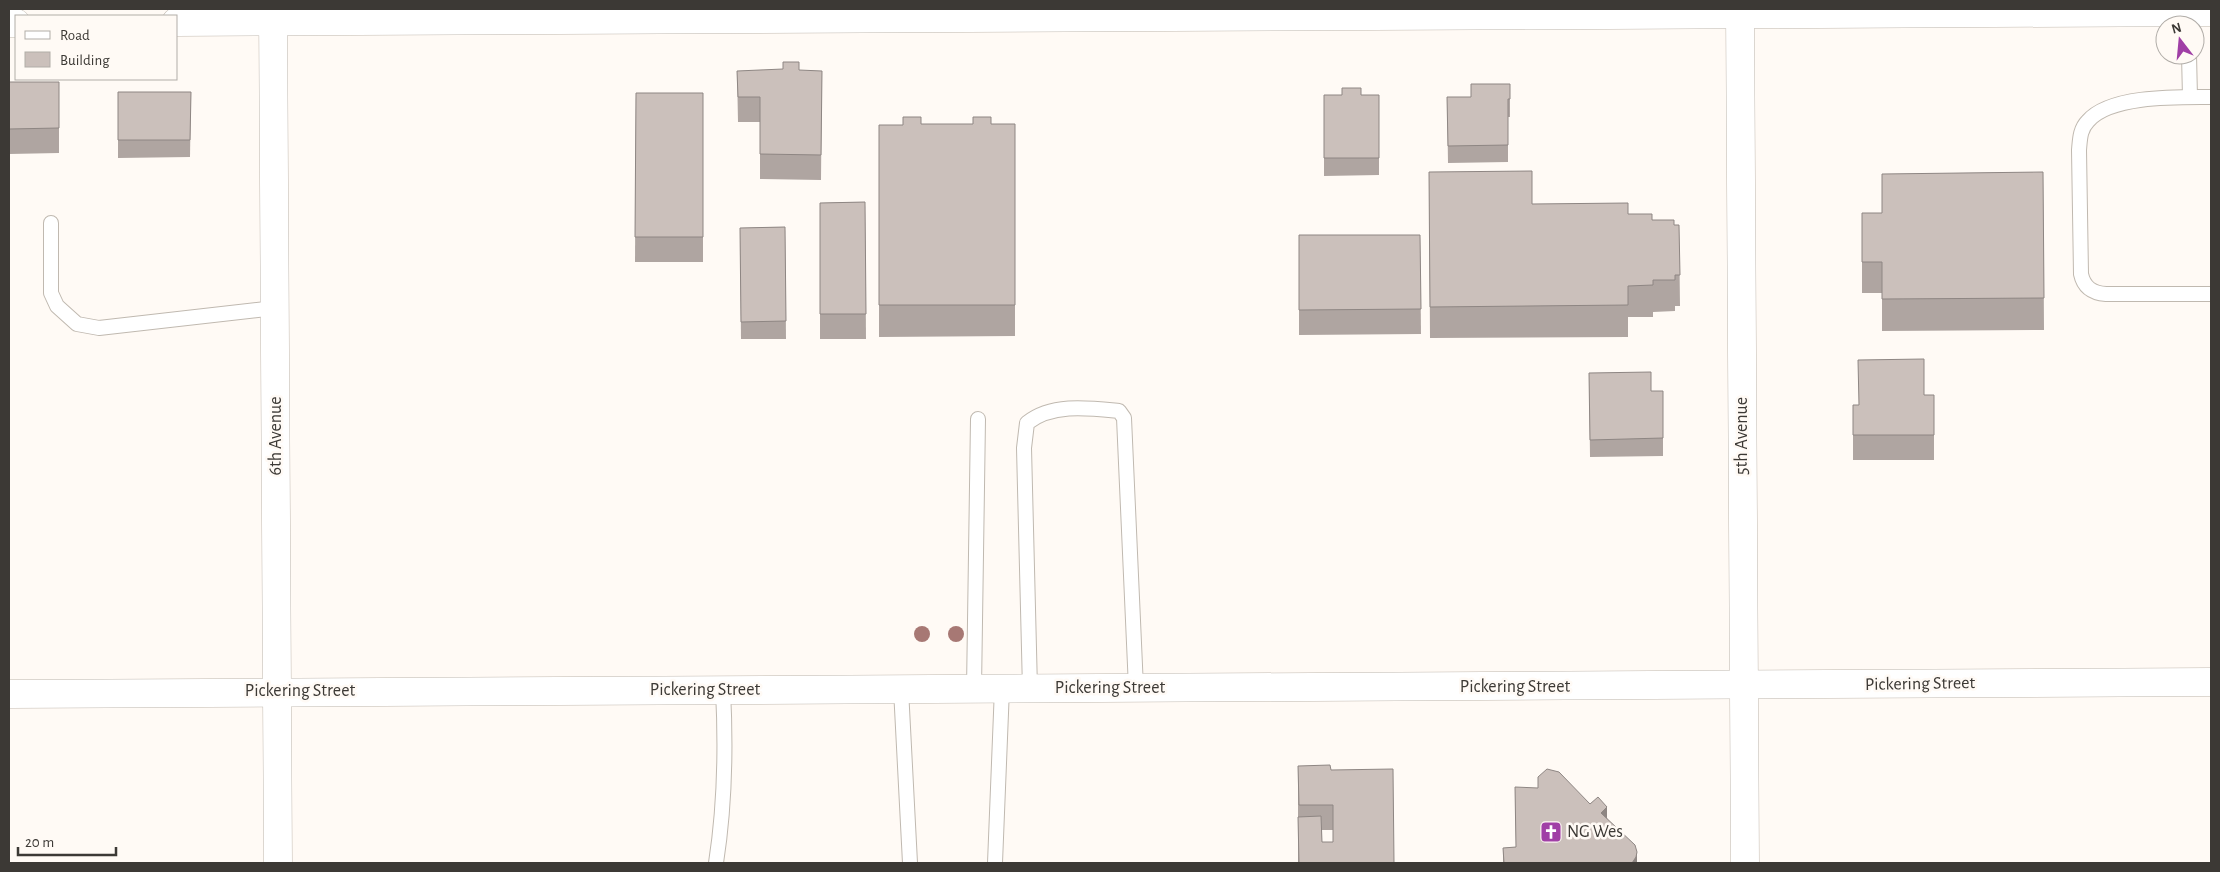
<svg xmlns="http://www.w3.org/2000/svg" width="2220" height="872" viewBox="0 0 2220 872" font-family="'Alegreya Sans',sans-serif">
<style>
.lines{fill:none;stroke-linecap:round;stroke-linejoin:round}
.service-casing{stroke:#c0b9b0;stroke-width:16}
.minor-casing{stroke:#c0b9b0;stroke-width:29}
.service{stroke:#fff;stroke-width:14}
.minor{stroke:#fff;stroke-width:28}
.tree{fill:#a77874}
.wall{fill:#afa5a1;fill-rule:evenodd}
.shaded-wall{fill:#8e8683}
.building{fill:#cbc0bb;stroke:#8e8683}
.labels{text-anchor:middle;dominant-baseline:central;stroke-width:5;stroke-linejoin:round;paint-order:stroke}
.street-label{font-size:18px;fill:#3c3935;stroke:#fffaf5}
.poi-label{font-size:18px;fill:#3c3935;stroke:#fffaf5;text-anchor:start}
</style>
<rect width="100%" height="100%" fill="#fffaf5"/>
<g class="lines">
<g class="service-casing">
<g id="service">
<path d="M 2189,55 L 2190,97"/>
<path d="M 2211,97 C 2179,97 2110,95 2088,121 C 2080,129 2080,139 2079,150 L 2081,274 C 2084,288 2093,293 2106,294 L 2211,294"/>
<path d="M 51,223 L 51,293 L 57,306 L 77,324 L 99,328 L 275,308"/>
<path d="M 901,689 L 910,863"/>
<path d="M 974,689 L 978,419"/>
<path d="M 1030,689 L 1024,448 L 1027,423 C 1052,403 1089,408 1119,411 L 1124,418 L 1136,688"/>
<path d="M 716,863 C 725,805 726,748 723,690"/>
<path d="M 995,863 L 1002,688"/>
</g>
</g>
<g class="minor-casing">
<g id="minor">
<path d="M 273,9 L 278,863"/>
<path d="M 1740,9 L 1745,863"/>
<path d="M 176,22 L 2211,12"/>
<path d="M 9,23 L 16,23"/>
<path d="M 9,694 L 2211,682"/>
</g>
</g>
<use href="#service" class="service"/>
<use href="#minor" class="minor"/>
</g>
<g class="tree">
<circle cx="922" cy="634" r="8"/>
<circle cx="956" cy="634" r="8"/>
</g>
<g class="wall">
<path d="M 737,71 L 822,71 L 821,180 L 760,179 L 760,122 L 738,122 Z"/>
<path d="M 9,82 L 59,82 L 59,153 L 9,154 Z"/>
<path d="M 1510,84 L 1510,117 L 1508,117 L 1508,162 L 1448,163 L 1447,97 L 1471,97 Z"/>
<path d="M 118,92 L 191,92 L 190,157 L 118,158 Z"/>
<path d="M 636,93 L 703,93 L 703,262 L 635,262 Z"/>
<path d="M 1324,95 L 1379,95 L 1379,175 L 1324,176 Z"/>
<path d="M 921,124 L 1015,124 L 1015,336 L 879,337 L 879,125 L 903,125 Z"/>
<path d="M 1429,172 L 1532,204 L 1628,214 L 1674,225 L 1679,225 L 1680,306 L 1675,306 L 1675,311 L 1653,312 L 1653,317 L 1628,317 L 1628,337 L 1430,338 Z"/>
<path d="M 2043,172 L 2044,330 L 1882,331 L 1882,293 L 1862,293 L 1862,213 L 1882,213 Z"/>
<path d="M 865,202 L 866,339 L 820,339 L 820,203 Z"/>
<path d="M 785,227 L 786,339 L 741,339 L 740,228 Z"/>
<path d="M 1299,235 L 1420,235 L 1421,334 L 1299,335 Z"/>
<path d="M 1589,373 L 1651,391 L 1663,391 L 1663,456 L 1590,457 Z"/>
<path d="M 1924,395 L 1934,395 L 1934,460 L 1853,460 L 1853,405 L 1859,405 Z"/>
<path d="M 1298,766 L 1331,770 L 1394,863 L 1298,863 ZM 1322,830 L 1333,830 L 1333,842 L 1322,842 Z"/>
<path d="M 1515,787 L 1590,804 L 1607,818 L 1637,863 L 1503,863 L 1503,848 L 1516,847 Z"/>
</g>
<g class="shaded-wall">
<path d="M 1607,807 L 1607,838 L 1601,813 Z"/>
<path d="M 1637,852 L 1637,863 L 1632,863 Z"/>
</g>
<g class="building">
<path d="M 783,62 L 799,62 L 799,70 L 822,71 L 821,155 L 760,154 L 760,97 L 738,97 L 737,71 L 783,69 Z"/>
<path d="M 9,82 L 59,82 L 59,128 L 9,129 Z"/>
<path d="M 1471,84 L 1510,84 L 1510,99 L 1508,99 L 1508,145 L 1448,146 L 1447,97 L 1471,97 Z"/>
<path d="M 1342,88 L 1361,88 L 1361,95 L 1379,95 L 1379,158 L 1324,158 L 1324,95 L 1342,95 Z"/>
<path d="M 118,92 L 191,92 L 190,140 L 118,140 Z"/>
<path d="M 636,93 L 703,93 L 703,237 L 635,237 Z"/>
<path d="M 903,117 L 921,117 L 921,124 L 973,124 L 973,117 L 991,117 L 991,124 L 1015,124 L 1015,305 L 879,305 L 879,125 L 903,125 Z"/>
<path d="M 1532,171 L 1532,204 L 1628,203 L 1628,214 L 1652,214 L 1652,220 L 1674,220 L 1674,225 L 1679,225 L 1680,275 L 1675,275 L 1675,280 L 1653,280 L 1653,285 L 1628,286 L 1628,305 L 1430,307 L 1429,172 Z"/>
<path d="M 2043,172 L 2044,298 L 1882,299 L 1882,262 L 1862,262 L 1862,213 L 1882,213 L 1882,174 Z"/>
<path d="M 865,202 L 866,314 L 820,314 L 820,203 Z"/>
<path d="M 785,227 L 786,321 L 741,322 L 740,228 Z"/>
<path d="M 1299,235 L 1420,235 L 1421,309 L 1299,310 Z"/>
<path d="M 1924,359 L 1924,395 L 1934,395 L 1934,435 L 1853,435 L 1853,405 L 1859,405 L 1858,360 Z"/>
<path d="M 1651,372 L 1651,391 L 1663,391 L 1663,438 L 1590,440 L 1589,373 Z"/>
<path d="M 1330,765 L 1331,770 L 1393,769 L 1394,863 L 1299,863 L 1298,817 L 1321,816 L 1322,842 L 1333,842 L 1333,805 L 1299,805 L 1298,766 Z"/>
<path d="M 1547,769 L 1559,772 L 1590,804 L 1598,797 L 1607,807 L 1601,813 L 1635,845 L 1637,852 L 1636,857 L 1632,863 L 1504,863 L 1503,848 L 1516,847 L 1515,787 L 1538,788 L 1538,777 Z"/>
</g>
<defs>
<g id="church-square" transform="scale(1.125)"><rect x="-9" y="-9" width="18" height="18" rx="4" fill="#a03fa6" stroke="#fffaf5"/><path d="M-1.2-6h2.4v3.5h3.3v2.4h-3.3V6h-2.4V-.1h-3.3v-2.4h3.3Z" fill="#fff"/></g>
</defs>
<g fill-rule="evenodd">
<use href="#church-square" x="1551" y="832"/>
</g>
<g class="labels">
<g class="street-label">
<text transform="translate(276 436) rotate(-90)">6th Avenue</text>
<text transform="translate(1742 436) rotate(-90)">5th Avenue</text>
<text transform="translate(1920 684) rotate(-1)">Pickering Street</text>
<text x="1515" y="687">Pickering Street</text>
<text x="1110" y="688">Pickering Street</text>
<text x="705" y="690">Pickering Street</text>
<text x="300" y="691">Pickering Street</text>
</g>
<g class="poi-label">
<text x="1567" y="832">NG Wes</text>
</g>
</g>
<rect width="2220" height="872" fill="none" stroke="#3c3935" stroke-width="20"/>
<rect x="15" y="15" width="162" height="65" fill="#fffaf5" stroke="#b1ada8"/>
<rect x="25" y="31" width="25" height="8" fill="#ffffff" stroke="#b1ada8"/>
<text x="60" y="40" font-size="15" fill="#3c3935">Road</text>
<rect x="25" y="52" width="25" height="15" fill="#cbc0bb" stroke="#b1ada8"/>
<text x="60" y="65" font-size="15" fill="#3c3935">Building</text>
<g transform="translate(2180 40) rotate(344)"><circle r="24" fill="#fffaf5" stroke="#b1ada8"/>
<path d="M0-4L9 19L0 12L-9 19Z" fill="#a03fa6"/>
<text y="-8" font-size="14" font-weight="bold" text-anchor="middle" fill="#3c3935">N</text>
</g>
<path d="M18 847v8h98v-8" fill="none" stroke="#3c3935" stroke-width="2.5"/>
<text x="25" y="847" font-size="15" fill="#3c3935" stroke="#fffaf5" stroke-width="4" paint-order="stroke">20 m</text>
</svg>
